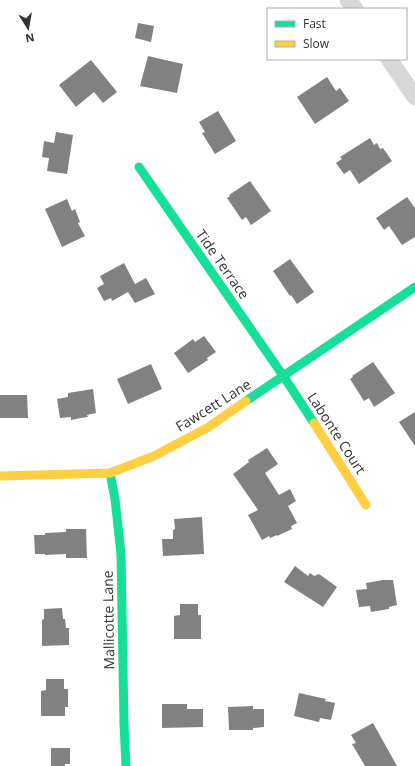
<svg xmlns="http://www.w3.org/2000/svg" width="415" height="766" viewBox="0 0 415 766" font-family="'Open Sans',sans-serif">
<style>
.building{fill:#818181}
.lines{fill:none;stroke-linecap:round;stroke-linejoin:round}
.street{stroke:#d7d7d7;stroke-width:17}
.fast{stroke:#16e098;stroke-width:9}
.slow{stroke:#ffcf43;stroke-width:9}
.labels{text-anchor:middle;dominant-baseline:central;stroke-width:4;stroke-linejoin:round;paint-order:stroke}
.street-label{font-size:14px;fill:#333;stroke:#fff}
</style>
<rect width="100%" height="100%" fill="#fff"/>
<g class="building">
<path d="M 138,23 L 154,26 L 151,42 L 135,38 Z"/>
<path d="M 148,56 L 183,64 L 177,93 L 140,86 Z"/>
<path d="M 91,60 L 117,92 L 103,103 L 94,92 L 76,107 L 59,85 Z"/>
<path d="M 327,77 L 336,91 L 340,88 L 349,101 L 315,124 L 297,97 Z"/>
<path d="M 218,111 L 236,141 L 215,154 L 202,133 L 205,132 L 199,122 Z"/>
<path d="M 56,132 L 73,135 L 67,174 L 47,171 L 49,158 L 42,157 L 44,141 L 54,143 Z"/>
<path d="M 370,138 L 374,145 L 377,143 L 380,149 L 383,148 L 392,161 L 359,184 L 350,170 L 344,174 L 336,163 L 342,159 L 340,157 Z"/>
<path d="M 250,181 L 271,211 L 251,225 L 246,217 L 242,220 L 227,198 L 230,196 L 229,195 Z"/>
<path d="M 407,197 L 415,208 L 415,237 L 402,245 L 389,226 L 384,230 L 376,218 Z"/>
<path d="M 67,199 L 72,211 L 75,209 L 80,222 L 78,223 L 85,236 L 62,247 L 45,209 Z"/>
<path d="M 290,259 L 314,292 L 297,304 L 291,295 L 290,296 L 273,271 Z"/>
<path d="M 124,263 L 135,284 L 146,278 L 155,294 L 135,303 L 128,292 L 112,301 L 111,298 L 104,301 L 97,288 L 104,284 L 100,276 Z"/>
<path d="M 204,336 L 216,352 L 207,358 L 208,360 L 188,373 L 174,353 L 193,339 L 195,342 Z"/>
<path d="M 373,362 L 395,393 L 374,407 L 369,398 L 364,401 L 350,379 L 353,377 L 352,376 Z"/>
<path d="M 151,364 L 162,389 L 128,404 L 117,379 Z"/>
<path d="M 93,389 L 96,413 L 87,415 L 88,417 L 81,418 L 71,420 L 71,417 L 60,418 L 57,399 L 68,397 L 68,393 Z"/>
<path d="M 0,395 L 27,395 L 28,418 L 0,418 Z"/>
<path d="M 415,412 L 415,446 L 399,422 Z"/>
<path d="M 267,448 L 278,464 L 265,473 L 279,495 L 290,489 L 296,501 L 288,506 L 297,523 L 291,526 L 292,529 L 277,536 L 277,535 L 270,538 L 269,536 L 262,540 L 248,515 L 258,510 L 233,474 L 249,462 L 248,460 Z"/>
<path d="M 202,517 L 204,554 L 163,556 L 162,539 L 173,539 L 173,530 L 175,529 L 174,519 Z"/>
<path d="M 66,529 L 86,529 L 87,558 L 66,558 L 66,554 L 45,555 L 45,554 L 35,554 L 34,535 L 45,535 L 45,533 L 66,532 Z"/>
<path d="M 295,566 L 308,576 L 310,573 L 314,576 L 319,574 L 337,587 L 323,607 L 284,582 Z"/>
<path d="M 383,580 L 393,580 L 397,605 L 389,607 L 389,609 L 371,612 L 370,606 L 359,607 L 356,590 L 367,589 L 366,583 Z"/>
<path d="M 180,604 L 198,604 L 198,615 L 201,615 L 201,639 L 174,639 L 174,616 L 180,615 Z"/>
<path d="M 62,608 L 63,619 L 65,619 L 66,628 L 69,628 L 69,645 L 42,646 L 42,620 L 44,619 L 44,609 Z"/>
<path d="M 46,679 L 64,679 L 64,689 L 68,689 L 68,707 L 65,707 L 65,716 L 41,716 L 41,691 L 46,690 Z"/>
<path d="M 299,693 L 326,699 L 325,701 L 335,703 L 331,720 L 320,718 L 319,722 L 294,716 Z"/>
<path d="M 162,704 L 187,704 L 187,709 L 203,709 L 203,727 L 162,728 Z"/>
<path d="M 253,706 L 253,709 L 264,709 L 264,727 L 253,728 L 253,730 L 229,730 L 228,707 Z"/>
<path d="M 373,723 L 397,766 L 365,766 L 352,744 L 356,743 L 351,735 Z"/>
<path d="M 51,748 L 70,748 L 70,764 L 65,764 L 65,766 L 51,766 Z"/>
</g>
<g class="lines">
<g class="street">
<path d="M 348,0 L 355,9"/>
<path d="M 389,59 L 415,97"/>
</g>
<g class="fast">
<path d="M 139,167 L 284,377 L 314,423"/>
<path d="M 246,401 L 415,287"/>
<path d="M 110,473 L 115,499 L 121,554 L 124,724 L 126,766"/>
</g>
<g class="slow">
<path d="M 314,423 L 366,505"/>
<path d="M 0,476 L 110,473 L 154,456 L 207,428 L 246,401"/>
</g>
</g>
<g class="labels">
<g class="street-label">
<text transform="translate(223 264) rotate(55)">Tide Terrace</text>
<text transform="translate(213 405) rotate(-32)">Fawcett Lane</text>
<text transform="translate(337 433) rotate(57)">Labonte Court</text>
<text transform="translate(108 620) rotate(-91)">Mallicotte Lane</text>
</g>
</g>
<rect x="267" y="8" width="140" height="52" fill="#ffffff" stroke="#adadad"/>
<rect x="275" y="21" width="20" height="6" fill="#16e098" stroke="#adadad"/>
<text x="303" y="28" font-size="12" fill="#333333">Fast</text>
<rect x="275" y="41" width="20" height="6" fill="#ffcf43" stroke="#adadad"/>
<text x="303" y="48" font-size="12" fill="#333333">Slow</text>
<g transform="translate(28 28) rotate(169)" stroke="#ffffff" stroke-width="3" paint-order="stroke">
<path d="M0-3L7 15L0 10L-7 15Z" fill="#333333"/>
<text y="-6" font-size="11" font-weight="bold" text-anchor="middle" fill="#333333">N</text>
</g>
</svg>
